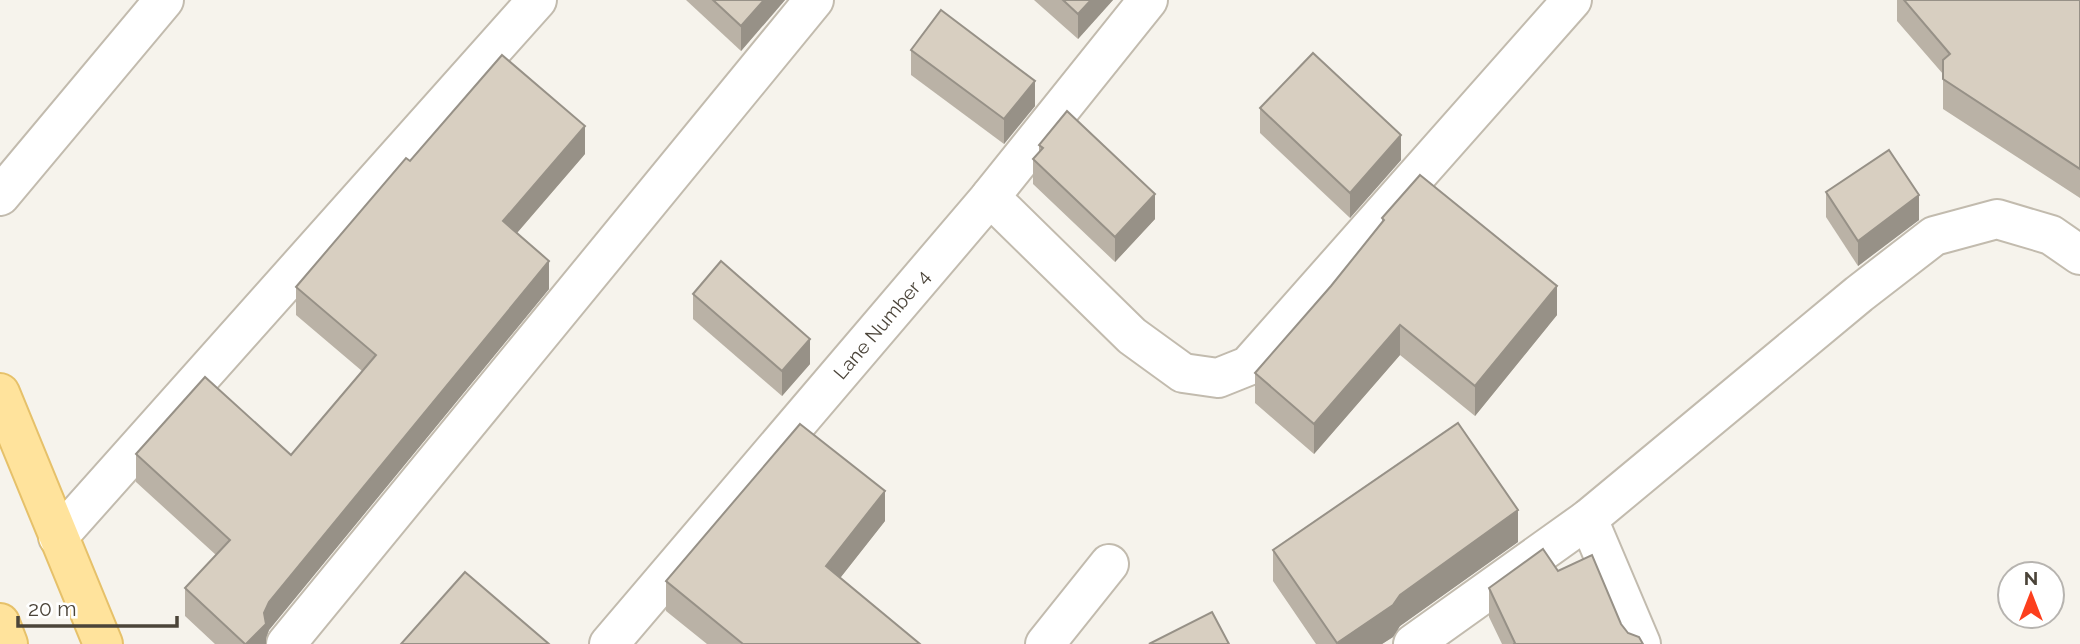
<svg xmlns="http://www.w3.org/2000/svg" width="2080" height="644" viewBox="0 0 2080 644" font-family="Raleway,sans-serif">
<style>
.lines{fill:none;stroke-linecap:round;stroke-linejoin:round}
.minor-casing{stroke:#c2bbae;stroke-width:42}
.major-casing{stroke:#e6c16a;stroke-width:42}
.minor{stroke:#fff;stroke-width:38}
.major{stroke:#ffe39c;stroke-width:38}
.wall{fill:#bab2a6}
.shaded-wall{fill:#979187}
.building{fill:#d8cfc1;stroke:#979187;stroke-width:2}
.labels{text-anchor:middle;dominant-baseline:central;stroke-width:5;stroke-linejoin:round;paint-order:stroke}
.street-label{font-size:19px;fill:#4b4439;stroke:#fff}
</style>
<rect width="100%" height="100%" fill="#f6f3ec"/>
<g class="lines">
<g class="minor-casing">
<g id="minor">
<path d="M 0,196 L 164,0"/>
<path d="M 990,197 L 1132,336 L 1183,373 L 1218,378 L 1248,366 L 1572,0"/>
<path d="M 1588,519 L 1641,644"/>
<path d="M 58,537 L 537,0"/>
<path d="M 286,644 L 814,0"/>
<path id="s1" d="M 609,644 L 990,197 L 1148,0"/>
<path d="M 1045,644 L 1109,564"/>
<path d="M 1413,644 L 1588,519 L 1859,294 L 1934,236 L 1997,219 L 2051,235 L 2080,255"/>
</g>
</g>
<g class="major-casing">
<g id="major">
<path d="M 0,393 L 103,644"/>
<path d="M 0,623 L 8,644"/>
</g>
</g>
<use href="#minor" class="minor"/>
<use href="#major" class="major"/>
</g>
<g class="wall">
<path d="M 686,0 L 785,0 L 741,51 Z"/>
<path d="M 1034,0 L 1113,0 L 1078,39 Z"/>
<path d="M 1897,0 L 2080,0 L 2080,198 L 1943,109 L 1943,74 L 1897,21 Z"/>
<path d="M 911,50 L 1035,106 L 1004,144 L 911,75 Z"/>
<path d="M 1260,108 L 1401,160 L 1350,218 L 1260,133 Z"/>
<path d="M 1039,145 L 1155,219 L 1115,262 L 1033,184 L 1033,159 L 1039,153 Z"/>
<path d="M 585,154 L 517,233 L 549,289 L 269,630 L 266,638 L 266,644 L 215,644 L 185,616 L 185,588 L 216,555 L 136,482 L 136,454 L 291,455 L 362,371 L 296,315 L 296,287 Z"/>
<path d="M 1826,192 L 1919,220 L 1858,266 L 1826,217 Z"/>
<path d="M 1382,218 L 1557,315 L 1475,416 L 1400,355 L 1314,454 L 1255,403 L 1255,373 L 1331,286 L 1382,223 Z"/>
<path d="M 693,294 L 810,364 L 782,396 L 693,319 Z"/>
<path d="M 885,521 L 840,578 L 920,644 L 707,644 L 666,611 L 666,581 Z"/>
<path d="M 1518,542 L 1400,626 L 1393,637 L 1382,644 L 1316,644 L 1273,581 L 1273,550 Z"/>
<path d="M 1558,571 L 1621,624 L 1628,633 L 1643,644 L 1502,644 L 1489,617 L 1489,588 Z"/>
</g>
<g class="shaded-wall">
<path d="M 764,0 L 785,0 L 741,51 L 741,26 Z"/>
<path d="M 1091,0 L 1113,0 L 1078,39 L 1078,14 Z"/>
<path d="M 1035,81 L 1035,106 L 1004,144 L 1004,119 Z"/>
<path d="M 585,126 L 585,154 L 503,249 L 503,221 Z"/>
<path d="M 1401,135 L 1401,160 L 1350,218 L 1350,193 Z"/>
<path d="M 1155,194 L 1155,219 L 1115,262 L 1115,237 Z"/>
<path d="M 1919,195 L 1919,220 L 1858,266 L 1858,241 Z"/>
<path d="M 549,261 L 549,289 L 269,630 L 266,638 L 266,644 L 246,644 L 264,613 L 269,602 Z"/>
<path d="M 1557,286 L 1557,315 L 1475,416 L 1475,386 Z"/>
<path d="M 1400,325 L 1400,355 L 1314,454 L 1314,424 Z"/>
<path d="M 810,339 L 810,364 L 782,396 L 782,371 Z"/>
<path d="M 885,491 L 885,521 L 826,596 L 826,566 Z"/>
<path d="M 1518,510 L 1518,542 L 1400,626 L 1393,637 L 1382,644 L 1337,644 L 1400,595 Z"/>
</g>
<g class="building">
<path d="M 713,0 L 764,0 L 741,26 Z"/>
<path d="M 1063,0 L 1091,0 L 1078,14 Z"/>
<path d="M 1904,0 L 2080,0 L 2080,169 L 1943,79 L 1943,60 L 1950,54 Z"/>
<path d="M 941,10 L 1035,81 L 1004,119 L 911,50 Z"/>
<path d="M 1313,53 L 1401,135 L 1350,193 L 1260,108 Z"/>
<path d="M 502,55 L 585,126 L 503,221 L 549,261 L 269,602 L 264,613 L 266,624 L 246,644 L 245,644 L 185,588 L 230,540 L 136,454 L 205,377 L 291,455 L 376,355 L 296,287 L 406,158 L 410,161 Z"/>
<path d="M 1067,111 L 1155,194 L 1115,237 L 1033,159 L 1043,148 L 1039,145 Z"/>
<path d="M 1889,150 L 1919,195 L 1858,241 L 1826,192 Z"/>
<path d="M 1420,175 L 1557,286 L 1475,386 L 1400,325 L 1314,424 L 1255,373 L 1331,286 L 1384,220 L 1382,218 Z"/>
<path d="M 721,261 L 810,339 L 782,371 L 693,294 Z"/>
<path d="M 1458,423 L 1518,510 L 1400,595 L 1393,605 L 1337,643 L 1273,550 Z"/>
<path d="M 800,424 L 885,491 L 826,566 L 920,644 L 743,644 L 666,581 Z"/>
<path d="M 1543,549 L 1558,571 L 1592,555 L 1621,624 L 1628,633 L 1639,637 L 1643,644 L 1514,644 L 1515,643 L 1489,588 Z"/>
<path d="M 465,572 L 549,644 L 401,644 Z"/>
<path d="M 1212,612 L 1229,644 L 1149,644 Z"/>
</g>
<g class="labels">
<g class="street-label">
<text stroke="none"><textPath href="#s1" startOffset="420">Lane Number 4</textPath></text>
</g>
</g>
<g transform="translate(2031 595)"><circle r="33" fill="#ffffff" stroke="#b7b4b0" stroke-width="2"/>
<path d="M0-5L12 26L0 18L-12 26Z" fill="#fc3f1d"/>
<text y="-10" font-size="19" font-weight="bold" text-anchor="middle" fill="#4b4439">N</text>
</g>
<path d="M18 616v10h159v-10" fill="none" stroke="#4b4439" stroke-width="3.5"/>
<text x="28" y="616" font-size="21" fill="#4b4439" stroke="#ffffff" stroke-width="5" paint-order="stroke">20 m</text>
</svg>
